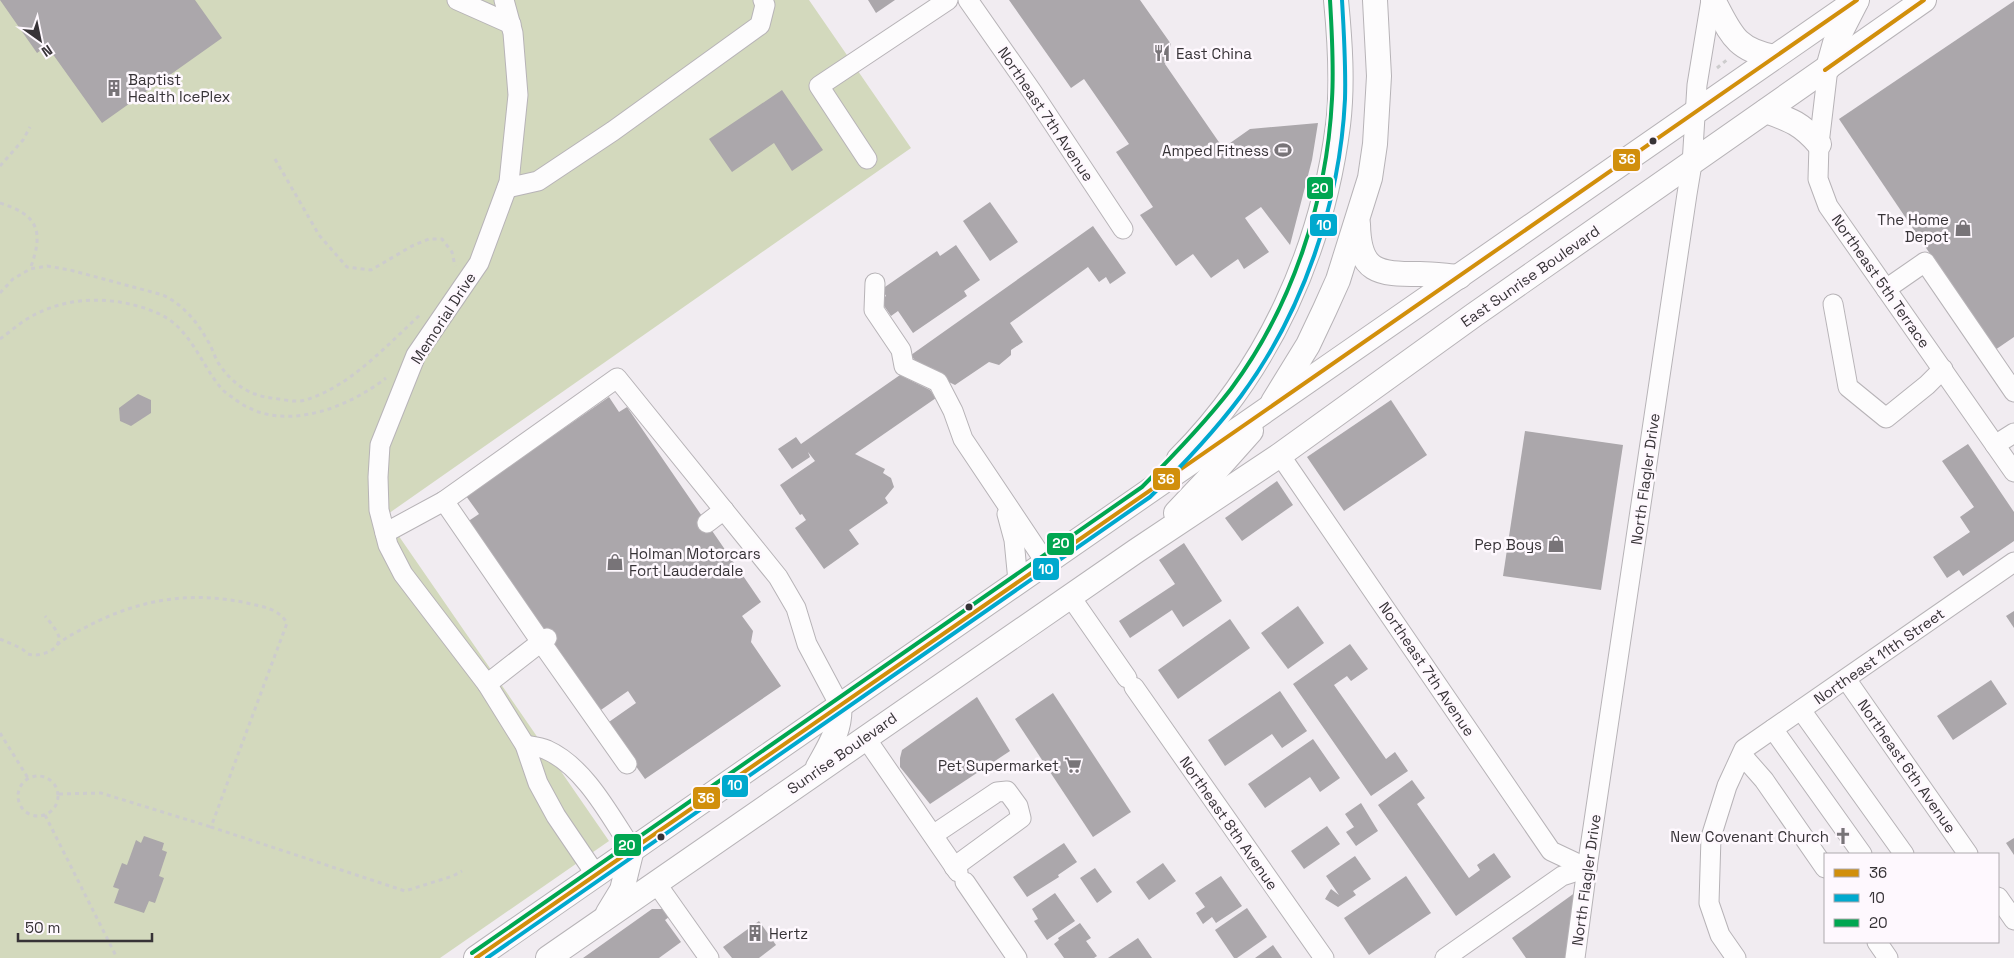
<svg xmlns="http://www.w3.org/2000/svg" width="2014" height="958" viewBox="0 0 2014 958" font-family="'Space Grotesk',sans-serif">
<style>
.green{fill:#d3d9bd}
.building{fill:#aba7ab}
.lines{fill:none;stroke-linecap:round;stroke-linejoin:round}
.minor-casing{stroke:#b7b3b7;stroke-width:21}
.major-casing{stroke:#b7b3b7;stroke-width:26}
.path{stroke:#cdcccd;stroke-width:3;stroke-dasharray:4 4;stroke-linecap:butt}
.minor{stroke:#fdfcfd;stroke-width:19}
.major{stroke:#fdfcfd;stroke-width:24}
.bus-1-casing{stroke:#fef8fe;stroke-width:8}
.bus-2-casing{stroke:#fef8fe;stroke-width:8}
.bus-3-casing{stroke:#fef8fe;stroke-width:8}
.bus-1{stroke:#d18f0b;stroke-width:4}
.bus-2{stroke:#00a9ce;stroke-width:4}
.bus-3{stroke:#00a651;stroke-width:4}
.bus-dot{fill:#373337;stroke:#fef8fe;stroke-width:2}
.labels{text-anchor:middle;dominant-baseline:central;stroke-width:5;stroke-linejoin:round;paint-order:stroke}
.poi-label{font-size:15px;fill:#373337;stroke:#fef8fe;text-anchor:end}
.street-label{font-size:15px;fill:#373337;stroke:#fef8fe}
.line-badge{stroke:#fef8fe;stroke-width:2}
.badge-label{font-size:14px;text-anchor:middle;font-weight:bold;fill:#fff}
</style>
<rect width="100%" height="100%" fill="#f1ecf1"/>
<path class="green" d="M 0,0 L 809,0 L 911,148 L 385,516 L 609,841 L 440,958 L 0,958 Z"/>
<g class="building">
<path d="M 0,0 L 195,0 L 222,38 L 102,123 L 47,46 L 37,53 Z"/>
<path d="M 868,0 L 895,0 L 876,13 Z"/>
<path d="M 1009,0 L 1140,0 L 1171,44 L 1165,64 L 1223,148 L 1250,129 L 1318,123 L 1312,160 L 1290,245 L 1261,207 L 1245,218 L 1269,252 L 1244,269 L 1238,259 L 1211,278 L 1193,254 L 1176,266 L 1140,215 L 1153,207 L 1116,152 L 1129,144 L 1084,79 L 1071,88 Z"/>
<path d="M 2014,1 L 2014,337 L 1995,350 L 1839,119 Z"/>
<path d="M 782,90 L 823,150 L 792,171 L 774,143 L 732,172 L 709,139 Z"/>
<path d="M 990,202 L 1018,242 L 990,261 L 963,221 Z"/>
<path d="M 1093,226 L 1126,273 L 1110,284 L 1106,277 L 1099,282 L 1088,267 L 1010,323 L 1023,342 L 1011,350 L 1011,355 L 999,365 L 989,362 L 955,385 L 920,368 L 911,355 Z"/>
<path d="M 956,245 L 980,280 L 964,291 L 967,296 L 913,333 L 898,311 L 891,316 L 880,300 L 886,296 L 882,289 L 937,251 L 940,256 Z"/>
<path d="M 900,375 L 930,390 L 936,398 L 855,454 L 885,469 L 883,473 L 891,478 L 894,487 L 885,498 L 888,503 L 849,530 L 859,544 L 824,569 L 795,528 L 806,520 L 802,514 L 800,515 L 780,485 L 815,461 L 808,452 L 810,457 L 792,469 L 778,449 L 796,437 L 801,444 Z"/>
<path d="M 138,394 L 151,400 L 151,413 L 131,426 L 120,421 L 119,408 Z"/>
<path d="M 609,397 L 619,412 L 627,407 L 761,602 L 742,616 L 753,631 L 751,642 L 781,686 L 645,779 L 606,724 L 636,703 L 628,691 L 598,712 L 467,522 L 479,514 L 466,496 Z"/>
<path d="M 1391,400 L 1427,455 L 1344,511 L 1307,457 Z"/>
<path d="M 1525,431 L 1623,445 L 1601,590 L 1503,576 Z"/>
<path d="M 1968,444 L 2014,512 L 2014,541 L 1963,576 L 1959,570 L 1947,578 L 1933,557 L 1970,532 L 1960,517 L 1974,507 L 1942,461 Z"/>
<path d="M 1277,481 L 1293,505 L 1242,541 L 1225,518 Z"/>
<path d="M 1184,543 L 1222,601 L 1183,627 L 1172,610 L 1130,638 L 1119,621 L 1175,584 L 1159,560 Z"/>
<path d="M 1298,606 L 1324,643 L 1288,669 L 1261,633 Z"/>
<path d="M 2014,611 L 2014,628 L 2006,616 Z"/>
<path d="M 1230,619 L 1250,648 L 1178,699 L 1158,670 Z"/>
<path d="M 1350,644 L 1368,669 L 1351,681 L 1347,676 L 1334,685 L 1386,759 L 1395,752 L 1408,771 L 1371,796 L 1293,684 Z"/>
<path d="M 1991,680 L 2007,704 L 1953,740 L 1937,716 Z"/>
<path d="M 1280,691 L 1307,731 L 1282,748 L 1272,734 L 1225,766 L 1208,740 Z"/>
<path d="M 1053,693 L 1131,812 L 1093,837 L 1015,719 Z"/>
<path d="M 977,697 L 1010,751 L 930,804 L 900,767 L 900,758 L 902,750 Z"/>
<path d="M 1313,739 L 1340,778 L 1320,792 L 1310,777 L 1265,808 L 1248,784 Z"/>
<path d="M 1412,780 L 1425,798 L 1417,804 L 1469,878 L 1480,870 L 1477,865 L 1494,853 L 1511,877 L 1456,916 L 1378,805 Z"/>
<path d="M 1361,803 L 1378,831 L 1356,846 L 1346,832 L 1354,827 L 1345,814 Z"/>
<path d="M 1327,826 L 1340,844 L 1304,869 L 1291,851 Z"/>
<path d="M 144,836 L 164,843 L 162,850 L 167,852 L 159,876 L 164,878 L 155,903 L 149,901 L 144,913 L 114,903 L 119,889 L 113,887 L 122,863 L 127,865 L 136,840 L 141,843 Z"/>
<path d="M 2014,838 L 2014,855 L 2006,843 Z"/>
<path d="M 1064,843 L 1077,862 L 1058,875 L 1059,877 L 1027,897 L 1013,877 Z"/>
<path d="M 1355,856 L 1371,879 L 1353,891 L 1356,895 L 1338,907 L 1325,899 L 1331,889 L 1339,895 L 1326,876 Z"/>
<path d="M 1163,863 L 1176,881 L 1149,900 L 1136,882 Z"/>
<path d="M 1095,868 L 1112,892 L 1097,903 L 1080,878 Z"/>
<path d="M 1221,876 L 1242,906 L 1216,923 L 1212,917 L 1203,924 L 1196,913 L 1205,907 L 1195,893 Z"/>
<path d="M 1406,876 L 1431,913 L 1369,955 L 1344,918 Z"/>
<path d="M 1576,892 L 1568,958 L 1526,958 L 1512,938 Z"/>
<path d="M 1055,893 L 1075,921 L 1047,940 L 1034,921 L 1038,919 L 1032,909 Z"/>
<path d="M 1247,908 L 1267,937 L 1237,958 L 1234,958 L 1215,930 Z"/>
<path d="M 652,909 L 663,909 L 669,917 L 665,920 L 681,942 L 659,958 L 583,958 Z"/>
<path d="M 759,921 L 776,945 L 759,958 L 732,958 L 723,947 Z"/>
<path d="M 1080,923 L 1091,938 L 1086,941 L 1097,956 L 1094,958 L 1064,958 L 1054,944 L 1059,940 L 1058,938 Z"/>
<path d="M 1138,938 L 1152,958 L 1108,958 Z"/>
<path d="M 1273,945 L 1282,958 L 1255,958 Z"/>
</g>
<g class="lines">
<g class="minor-casing">
<g id="minor">
<path d="M 457,0 L 511,24"/>
<path d="M 504,0 L 513,33 L 518,95 L 509,182 L 479,263 L 416,355 L 380,445 L 378,477 L 379,510 L 388,545 L 403,574 L 487,684 L 525,745 L 538,783 L 556,816 L 596,875"/>
<path d="M 968,0 L 1033,93 L 1123,229"/>
<path d="M 1828,68 L 1819,144 L 1818,179 L 1828,206 L 2014,472"/>
<path d="M 867,159 L 819,86 L 948,0"/>
<path d="M 507,188 L 538,181 L 613,131 L 760,25 L 765,5 L 763,0"/>
<path d="M 875,283 L 874,310 L 901,350 L 904,366 L 938,382 L 953,411 L 963,439 L 1046,563"/>
<path d="M 1886,289 L 1925,262 L 2014,392"/>
<path d="M 1833,304 L 1848,387 L 1886,418 L 1927,385 L 1943,369"/>
<path d="M 1995,445 L 2014,433"/>
<path d="M 1280,455 L 1551,851 L 1587,868"/>
<path d="M 444,501 L 541,642 L 487,684"/>
<path d="M 1007,514 L 1014,540 L 1018,581"/>
<path d="M 707,523 L 724,510"/>
<path d="M 385,533 L 444,501 L 617,378 L 778,577 L 796,608 L 807,644 L 839,704"/>
<path d="M 1070,596 L 1127,678"/>
<path d="M 547,638 L 541,642 L 627,764"/>
<path d="M 1846,679 L 1968,854"/>
<path d="M 1134,687 L 1324,958"/>
<path d="M 1801,710 L 1904,854"/>
<path d="M 1773,729 L 1862,854"/>
<path d="M 865,737 L 958,872"/>
<path d="M 525,745 C 532,746 541,747 547,750 C 585,767 610,816 632,849"/>
<path d="M 1742,755 L 1764,780 L 1825,868"/>
<path d="M 933,835 L 997,792 L 1007,791 L 1018,806 L 1021,818 L 954,867"/>
<path d="M 965,882 L 1017,958"/>
<path d="M 656,883 L 709,958"/>
<path d="M 1998,897 L 2014,920"/>
<path d="M 1877,942 L 1888,958"/>
<path d="M 1445,958 L 1562,876 L 1587,868"/>
<path d="M 1575,958 L 1587,868 L 1687,194 L 1692,164 L 1697,85 L 1711,0"/>
<path d="M 1736,958 L 1720,935 L 1709,903 L 1711,837 L 1727,786 L 1744,749 L 2014,562"/>
</g>
</g>
<g class="major-casing">
<g id="major">
<path d="M 1713,0 C 1731,33 1734,49 1774,57"/>
<path d="M 1828,68 L 1835,43 L 1856,2"/>
<path d="M 1766,111 C 1791,120 1802,124 1819,144"/>
<path d="M 1358,224 C 1359,273 1378,274 1420,274 C 1433,274 1446,276 1459,277"/>
<path d="M 1273,402 L 1308,345 L 1325,309 L 1338,280 L 1370,178 L 1375,144 L 1379,76 L 1375,0"/>
<path d="M 1179,459 C 1269,369 1322,250 1338,125 C 1343,84 1340,41 1336,0"/>
<path d="M 1176,513 L 1210,477 L 1251,431"/>
<path d="M 818,767 C 829,747 842,728 839,704"/>
<path d="M 608,913 L 622,890 L 632,849"/>
<path d="M 476,958 L 1857,0"/>
<path d="M 548,958 L 1136,551 L 1280,455 L 1474,315 L 1924,0"/>
</g>
</g>
<g class="path">
<path d="M 1717,68 L 1728,59"/>
<path d="M 275,159 L 319,235 L 347,267 L 371,270 L 412,246 L 429,239 L 442,239 L 452,252 L 455,266"/>
<path d="M 0,166 L 23,140 L 30,127"/>
<path d="M 0,203 C 39,215 44,232 30,269"/>
<path d="M 0,293 L 13,279 L 30,269 L 47,266 L 70,270 L 163,295 C 184,305 198,323 209,343 C 213,350 215,358 219,364 C 232,383 248,395 271,398 C 282,399 295,403 305,400 C 350,387 388,344 421,314"/>
<path d="M 0,339 C 11,331 22,321 34,315 C 65,299 97,297 130,304 C 146,308 165,314 177,326 C 196,344 205,369 221,388 C 225,393 231,396 236,400 C 281,434 346,409 386,378"/>
<path d="M 0,639 C 7,642 15,645 22,649 C 24,650 26,653 28,654 C 39,658 61,650 59,637 C 57,630 50,622 45,616"/>
<path d="M 57,645 C 67,636 79,631 90,625 C 141,599 191,591 247,603 C 263,607 278,608 287,623 L 211,827 L 405,891 L 453,876 L 462,871"/>
<path d="M 0,733 L 28,778"/>
<circle cx="38" cy="796" r="20"/>
<path d="M 59,794 L 101,793 L 211,827"/>
<path d="M 45,815 L 117,958"/>
</g>
<use href="#minor" class="minor"/>
<use href="#major" class="major"/>
<g class="bus-1-casing">
<g id="bus-1">
<path d="M 1825,70 L 1924,0"/>
<path d="M 476,958 L 1857,0"/>
</g>
</g>
<g class="bus-2-casing">
<path id="bus-2" d="M 487,958 L 1150,497 C 1182,466 1214,432 1241,396 C 1303,312 1340,203 1345,99 C 1346,66 1344,33 1342,0"/>
</g>
<g class="bus-3-casing">
<path id="bus-3" d="M 472,953 L 1142,487 C 1173,456 1204,424 1231,389 C 1292,307 1327,201 1332,99 C 1334,66 1332,33 1330,0"/>
</g>
<use href="#bus-1" class="bus-1"/>
<use href="#bus-2" class="bus-2"/>
<use href="#bus-3" class="bus-3"/>
</g>
<defs>
<g id="restaurant-bare" transform="scale(1.35)"><path d="M-5-6h1v4h1v-4h1v4h1v-4h1v5L-1.5 .5V6h-2V.5L-5-1ZM5-6V6H3V1.5H1.5Q1.5-4 5-6Z" fill="#787478" stroke="#fef8fe" stroke-width="2.5" paint-order="stroke"/></g>
<g id="building-bare" transform="scale(1.35)"><path d="M-4-6H4V6H1V3H-1V6H-4ZM-2.5-4.3h1.7v1.8h-1.7ZM.8-4.3h1.7v1.8H.8ZM-2.5-1h1.7V.8h-1.7ZM.8-1h1.7V.8H.8Z" fill="#787478" stroke="#fef8fe" stroke-width="2.5" paint-order="stroke"/></g>
<g id="stadium-bare" transform="scale(1.35)"><path d="M0-5a6.5 5 0 1 0 0 10a6.5 5 0 1 0 0-10ZM-3.5-1.8h7v3.6h-7Z" fill="#787478" stroke="#fef8fe" stroke-width="2.5" paint-order="stroke"/></g>
<g id="shop-bare" transform="scale(1.35)"><path d="M-5-2.5h2.3a2.7 3.5 0 0 1 5.4 0H5L5.5 6h-11ZM-1.5-2.5h3a1.5 2.3 0 0 0-3 0Z" fill="#787478" stroke="#fef8fe" stroke-width="2.5" paint-order="stroke"/></g>
<g id="supermarket-bare" transform="scale(1.35)"><path d="M-6-5.5h2.5l.6 2H6L4.5 2H-2.5L-4.4-4H-6ZM-1.5 3.2a1.3 1.3 0 1 0 .1 0ZM3 3.2a1.3 1.3 0 1 0 .1 0Z" fill="#787478" stroke="#fef8fe" stroke-width="2.5" paint-order="stroke"/></g>
<g id="church-bare" transform="scale(1.35)"><path d="M-1.2-6h2.4v3.5h3.3v2.4h-3.3V6h-2.4V-.1h-3.3v-2.4h3.3Z" fill="#787478" stroke="#fef8fe" stroke-width="2.5" paint-order="stroke"/></g>
</defs>
<g fill-rule="evenodd">
<use href="#restaurant-bare" x="1162" y="53"/>
<use href="#building-bare" x="114" y="88"/>
<use href="#stadium-bare" x="1283" y="150"/>
<use href="#shop-bare" x="1963" y="228"/>
<use href="#shop-bare" x="1556" y="544"/>
<use href="#shop-bare" x="615" y="562"/>
<use href="#supermarket-bare" x="1073" y="765"/>
<use href="#church-bare" x="1843" y="836"/>
<use href="#building-bare" x="755" y="933"/>
</g>
<g class="bus-dot">
<circle cx="1653" cy="141" r="4.5"/>
<circle cx="969" cy="607" r="4.5"/>
<circle cx="661" cy="837" r="4.5"/>
</g>
<g class="labels">
<g class="poi-label">
<text x="1176" y="53" text-anchor="start">East China</text>
<text x="128" y="79" text-anchor="start">Baptist<tspan x="128" dy="17">Health IcePlex</tspan></text>
<text x="1269" y="150">Amped Fitness</text>
<text x="1949" y="219">The Home<tspan x="1949" dy="17">Depot</tspan></text>
<text x="1542" y="544">Pep Boys</text>
<text x="629" y="553" text-anchor="start">Holman Motorcars<tspan x="629" dy="17">Fort Lauderdale</tspan></text>
<text x="1059" y="765">Pet Supermarket</text>
<text x="1829" y="836">New Covenant Church</text>
<text x="769" y="933" text-anchor="start">Hertz</text>
</g>
<g class="street-label">
<text transform="translate(1046 114) rotate(56)">Northeast 7th Avenue</text>
<text transform="translate(1530 276) rotate(-35)">East Sunrise Boulevard</text>
<text transform="translate(1881 281) rotate(55)">Northeast 5th Terrace</text>
<text transform="translate(443 318) rotate(-57)">Memorial Drive</text>
<text transform="translate(1645 479) rotate(-82)">North Flagler Drive</text>
<text transform="translate(1879 656) rotate(-35)">Northeast 11th Street</text>
<text transform="translate(1427 669) rotate(56)">Northeast 7th Avenue</text>
<text transform="translate(842 753) rotate(-35)">Sunrise Boulevard</text>
<text transform="translate(1907 766) rotate(55)">Northeast 6th Avenue</text>
<text transform="translate(1229 823) rotate(55)">Northeast 8th Avenue</text>
<text transform="translate(1586 880) rotate(-82)">North Flagler Drive</text>
</g>
</g>
<g class="line-badge">
<rect x="1612" y="148" width="29" height="24" rx="5" fill="#d18f0b"/>
<rect x="1306" y="176" width="28" height="24" rx="5" fill="#00a651"/>
<rect x="1309" y="213" width="29" height="24" rx="5" fill="#00a9ce"/>
<rect x="1152" y="467" width="29" height="24" rx="5" fill="#d18f0b"/>
<rect x="1046" y="532" width="29" height="24" rx="5" fill="#00a651"/>
<rect x="1032" y="557" width="28" height="24" rx="5" fill="#00a9ce"/>
<rect x="721" y="774" width="28" height="24" rx="5" fill="#00a9ce"/>
<rect x="692" y="786" width="29" height="24" rx="5" fill="#d18f0b"/>
<rect x="613" y="833" width="29" height="24" rx="5" fill="#00a651"/>
</g>
<g class="badge-label">
<text x="1627" y="164">36</text>
<text x="1320" y="193">20</text>
<text x="1324" y="230">10</text>
<text x="1166" y="484">36</text>
<text x="1061" y="548">20</text>
<text x="1046" y="574">10</text>
<text x="735" y="790">10</text>
<text x="706" y="803">36</text>
<text x="627" y="850">20</text>
</g>
<rect x="1824" y="853" width="175" height="90" fill="#fef8fe" stroke="#aea9ae"/>
<rect x="1834" y="869" width="25" height="8" fill="#d18f0b" stroke="#aea9ae"/>
<text x="1869" y="878" font-size="15" fill="#373337">36</text>
<rect x="1834" y="894" width="25" height="8" fill="#00a9ce" stroke="#aea9ae"/>
<text x="1869" y="903" font-size="15" fill="#373337">10</text>
<rect x="1834" y="919" width="25" height="8" fill="#00a651" stroke="#aea9ae"/>
<text x="1869" y="928" font-size="15" fill="#373337">20</text>
<g transform="translate(40 40) rotate(147)" stroke="#fef8fe" stroke-width="4" paint-order="stroke">
<path d="M0-4L9 19L0 12L-9 19Z" fill="#373337"/>
<text y="-8" font-size="14" font-weight="bold" text-anchor="middle" fill="#373337">N</text>
</g>
<path d="M18 933v8h134v-8" fill="none" stroke="#373337" stroke-width="2.5"/>
<text x="25" y="933" font-size="15" fill="#373337" stroke="#fef8fe" stroke-width="4" paint-order="stroke">50 m</text>
</svg>
